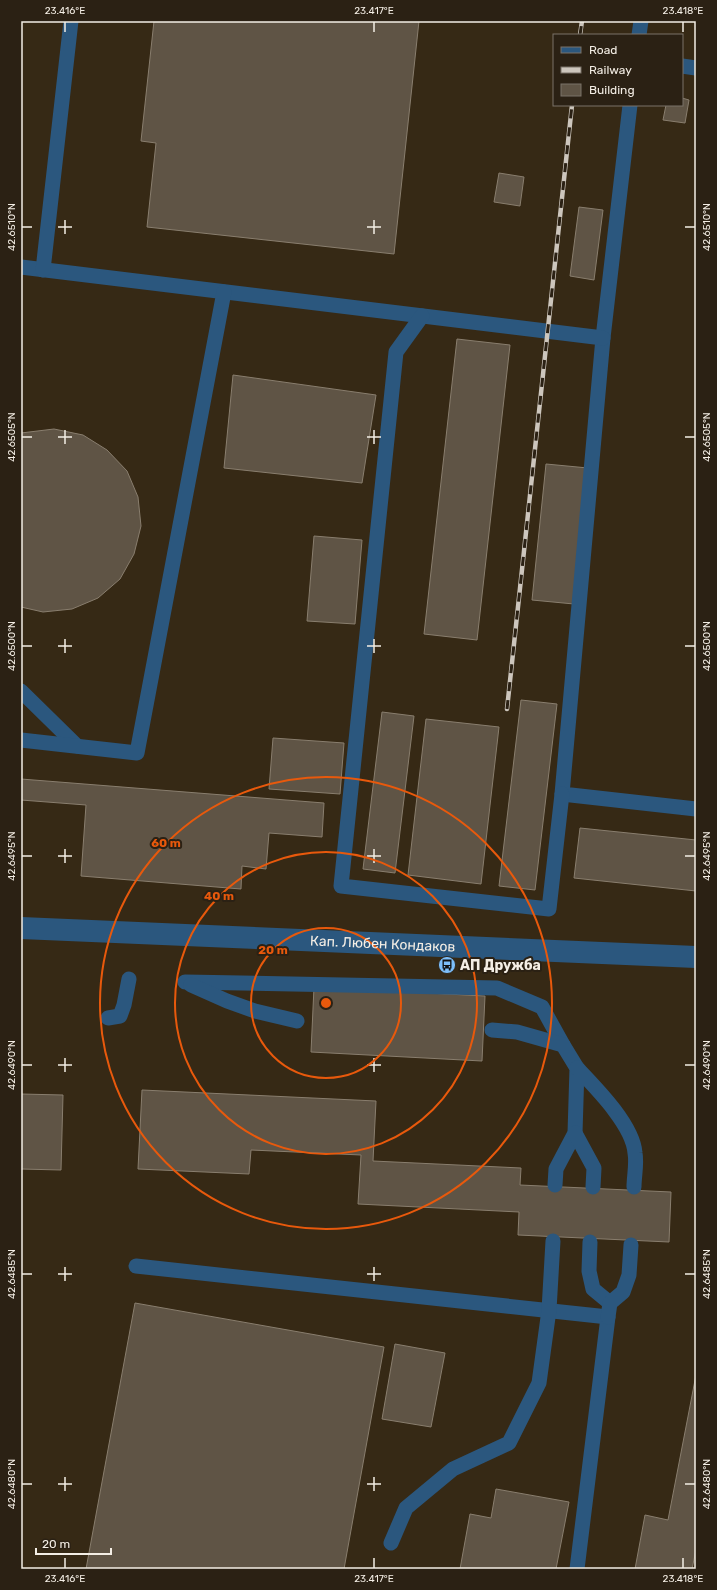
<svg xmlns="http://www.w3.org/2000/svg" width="717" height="1590" viewBox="0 0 717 1590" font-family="Rubik,sans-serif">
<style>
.built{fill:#362915;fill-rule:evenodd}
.building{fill:#5f5445;stroke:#897e6e}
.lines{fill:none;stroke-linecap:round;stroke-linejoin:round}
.lane{stroke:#2b577e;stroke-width:15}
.street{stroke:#2b577e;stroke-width:22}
.rail-casing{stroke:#cdc6bd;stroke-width:4.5}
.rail{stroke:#2b2114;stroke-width:3;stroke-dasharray:9;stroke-linecap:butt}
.ticks{fill:none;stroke:#f4eee5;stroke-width:1.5}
.ring{fill:none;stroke:#e8590c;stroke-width:2}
.labels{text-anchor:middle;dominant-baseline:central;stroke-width:4;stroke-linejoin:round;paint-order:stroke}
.street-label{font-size:14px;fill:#f4eee5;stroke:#2b2114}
.poi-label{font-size:14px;font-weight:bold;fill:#f4eee5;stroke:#2b2114;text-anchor:start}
.centre{fill:#e8590c;stroke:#2b2114;stroke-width:2}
.ring-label{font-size:12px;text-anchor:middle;font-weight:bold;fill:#e8590c;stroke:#2b2114;stroke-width:4;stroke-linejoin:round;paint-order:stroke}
.neatline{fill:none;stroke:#f4eee5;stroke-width:1.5}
.ticks-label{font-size:10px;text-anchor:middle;fill:#f4eee5}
</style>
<rect width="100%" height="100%" fill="#2b2114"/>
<path class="built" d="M 21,21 L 696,21 L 696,1569 L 21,1569 ZM 554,35 L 682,35 L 682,105 L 554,105 Z"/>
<g class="building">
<path d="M 154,21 L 419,21 L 394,254 L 147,227 L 156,143 L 141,141 Z"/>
<path d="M 682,98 L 689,100 L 685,123 L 663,120 L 666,105 L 682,105 Z"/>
<path d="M 499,173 L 524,177 L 520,206 L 494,202 Z"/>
<path d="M 579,207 L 603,210 L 594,280 L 570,276 Z"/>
<path d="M 457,339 L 510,345 L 477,640 L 424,634 Z"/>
<path d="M 233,375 L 376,395 L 362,483 L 224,468 Z"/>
<path d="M 54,429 L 83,435 L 107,450 L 127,471 L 138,497 L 141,526 L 134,554 L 120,579 L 98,598 L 72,609 L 43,612 L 21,607 L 21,433 Z"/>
<path d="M 546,464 L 588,468 L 574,604 L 532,600 Z"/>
<path d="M 314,536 L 362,540 L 355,624 L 307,621 Z"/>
<path d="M 521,700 L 557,704 L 535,890 L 499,886 Z"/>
<path d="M 382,712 L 414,716 L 395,873 L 363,869 Z"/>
<path d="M 426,719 L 499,727 L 481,884 L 408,875 Z"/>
<path d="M 273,738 L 344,743 L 340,794 L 269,789 Z"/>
<path d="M 21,779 L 324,803 L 322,837 L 269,833 L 266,869 L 242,866 L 241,889 L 81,876 L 86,805 L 21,800 Z"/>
<path d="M 580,828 L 696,840 L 696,891 L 574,878 Z"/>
<path d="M 314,987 L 485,996 L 482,1061 L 311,1052 Z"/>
<path d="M 142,1090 L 376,1101 L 373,1161 L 521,1168 L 520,1185 L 671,1192 L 669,1242 L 518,1235 L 519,1212 L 358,1204 L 361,1155 L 251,1150 L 249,1174 L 138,1169 Z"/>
<path d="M 21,1094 L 63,1095 L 61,1170 L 21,1169 Z"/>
<path d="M 135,1303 L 384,1347 L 344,1569 L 86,1569 Z"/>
<path d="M 395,1344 L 445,1353 L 431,1427 L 382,1419 Z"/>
<path d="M 696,1375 L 696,1550 L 692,1569 L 635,1569 L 645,1515 L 668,1520 Z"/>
<path d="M 496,1489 L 569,1502 L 556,1569 L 460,1569 L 470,1514 L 491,1518 Z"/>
</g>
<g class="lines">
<g class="lane">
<path d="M 639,35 L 641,21"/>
<path d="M 682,66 L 696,68"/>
<path d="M 630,105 L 603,338 L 562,794 L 696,809"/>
<path d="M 21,267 L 603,338"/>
<path d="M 43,270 L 71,21"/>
<path d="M 422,316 L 396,352 L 341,886 L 549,909 L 562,794"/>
<path d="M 21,691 L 77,746"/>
<path d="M 21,740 L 137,753 L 224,292"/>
<path d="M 185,982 L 497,988 L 542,1007 L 563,1045"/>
<path d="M 191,985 L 227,1001 L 255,1011 L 297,1021"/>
<path d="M 108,1018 L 120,1016 L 124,1005 L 129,979"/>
<path d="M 492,1030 L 517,1032 L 563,1045 L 577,1068 L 575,1133 L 556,1169 L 555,1185"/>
<path d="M 577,1068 C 596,1088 633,1125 635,1153 C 637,1164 634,1176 634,1187"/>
<path d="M 575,1133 L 594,1168 L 593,1187"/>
<path d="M 590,1242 L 589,1271 L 593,1289 L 610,1303"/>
<path d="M 136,1266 L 608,1317 L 577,1569"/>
<path d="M 608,1317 L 610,1303 L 623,1292 L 629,1275 L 631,1245"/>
<path d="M 391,1543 L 406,1508 L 453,1469 L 509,1443 L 539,1383 L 549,1310 L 553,1241"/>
</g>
<path class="street" id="s1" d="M 21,928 L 696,957"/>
<g class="rail-casing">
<g id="rail">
<path d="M 580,35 L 582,21"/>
<path d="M 507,709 L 572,105"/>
</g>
</g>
<use href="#rail" class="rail"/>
</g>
<path class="ticks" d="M 65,22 L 65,32M 374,22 L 374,32M 683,22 L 683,32M 65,220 L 65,234M 374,220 L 374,234M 22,227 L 32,227M 58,227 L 72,227M 367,227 L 381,227M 685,227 L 695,227M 65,430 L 65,444M 374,430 L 374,444M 22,437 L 32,437M 58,437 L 72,437M 367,437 L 381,437M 685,437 L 695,437M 65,639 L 65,653M 374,639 L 374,653M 22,646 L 32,646M 58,646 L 72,646M 367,646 L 381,646M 685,646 L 695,646M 65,849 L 65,863M 374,849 L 374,863M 22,856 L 32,856M 58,856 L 72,856M 367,856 L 381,856M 685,856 L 695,856M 65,1058 L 65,1072M 374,1058 L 374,1072M 22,1065 L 32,1065M 58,1065 L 72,1065M 367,1065 L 381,1065M 685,1065 L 695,1065M 65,1267 L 65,1281M 374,1267 L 374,1281M 22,1274 L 32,1274M 58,1274 L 72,1274M 367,1274 L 381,1274M 685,1274 L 695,1274M 65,1477 L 65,1491M 374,1477 L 374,1491M 22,1484 L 32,1484M 58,1484 L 72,1484M 367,1484 L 381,1484M 685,1484 L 695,1484M 65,1558 L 65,1568M 374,1558 L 374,1568M 683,1558 L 683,1568"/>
<g class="ring">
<circle cx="326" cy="1003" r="75"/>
<circle cx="326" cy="1003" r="151"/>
<circle cx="326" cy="1003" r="226"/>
</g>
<defs>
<g id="bus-disc" transform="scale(0.9)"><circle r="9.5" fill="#7dbef9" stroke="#2b2114"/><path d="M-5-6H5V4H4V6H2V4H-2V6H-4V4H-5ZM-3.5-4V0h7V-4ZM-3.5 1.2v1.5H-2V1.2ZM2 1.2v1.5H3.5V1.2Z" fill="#111"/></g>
</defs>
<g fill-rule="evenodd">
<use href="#bus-disc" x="447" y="965"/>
</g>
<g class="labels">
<g class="street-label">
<text stroke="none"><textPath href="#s1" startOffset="362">Кап. Любен Кондаков</textPath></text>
</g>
<g class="poi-label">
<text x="460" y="965">АП Дружба</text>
</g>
</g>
<circle cx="326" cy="1003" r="6" class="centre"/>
<g class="ring-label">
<text x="166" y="847">60 m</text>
<text x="219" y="900">40 m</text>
<text x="273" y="954">20 m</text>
</g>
<rect width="717" height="1590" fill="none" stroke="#2b2114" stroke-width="44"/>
<rect x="553" y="34" width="130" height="72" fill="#2b2114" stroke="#7b7368"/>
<rect x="561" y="47" width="20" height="6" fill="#2b577e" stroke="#7b7368"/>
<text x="589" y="54" font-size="12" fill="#f4eee5">Road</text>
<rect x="561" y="67" width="20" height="6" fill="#cdc6bd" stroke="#7b7368"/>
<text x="589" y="74" font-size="12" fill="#f4eee5">Railway</text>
<rect x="561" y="84" width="20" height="12" fill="#5f5445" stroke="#7b7368"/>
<text x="589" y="94" font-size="12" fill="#f4eee5">Building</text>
<path d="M36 1548v6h75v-6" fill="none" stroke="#f4eee5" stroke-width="2"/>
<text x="42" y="1548" font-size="12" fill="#f4eee5" stroke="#2b2114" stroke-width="3" paint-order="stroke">20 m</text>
<rect x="22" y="22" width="673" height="1546" class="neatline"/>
<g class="ticks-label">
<text x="65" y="14">23.416°E</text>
<text x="374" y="14">23.417°E</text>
<text x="683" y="14">23.418°E</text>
<text transform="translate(11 227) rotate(-90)" y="4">42.6510°N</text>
<text transform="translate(706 227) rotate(-90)" y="4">42.6510°N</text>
<text transform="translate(11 437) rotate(-90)" y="4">42.6505°N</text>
<text transform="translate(706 437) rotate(-90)" y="4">42.6505°N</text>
<text transform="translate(11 646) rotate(-90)" y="4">42.6500°N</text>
<text transform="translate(706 646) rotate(-90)" y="4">42.6500°N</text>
<text transform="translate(11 856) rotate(-90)" y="4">42.6495°N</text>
<text transform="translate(706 856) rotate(-90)" y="4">42.6495°N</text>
<text transform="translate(11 1065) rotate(-90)" y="4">42.6490°N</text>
<text transform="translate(706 1065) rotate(-90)" y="4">42.6490°N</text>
<text transform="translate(11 1274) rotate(-90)" y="4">42.6485°N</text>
<text transform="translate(706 1274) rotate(-90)" y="4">42.6485°N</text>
<text transform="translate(11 1484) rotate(-90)" y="4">42.6480°N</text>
<text transform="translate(706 1484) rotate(-90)" y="4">42.6480°N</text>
<text x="65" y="1582">23.416°E</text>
<text x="374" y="1582">23.417°E</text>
<text x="683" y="1582">23.418°E</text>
</g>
</svg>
